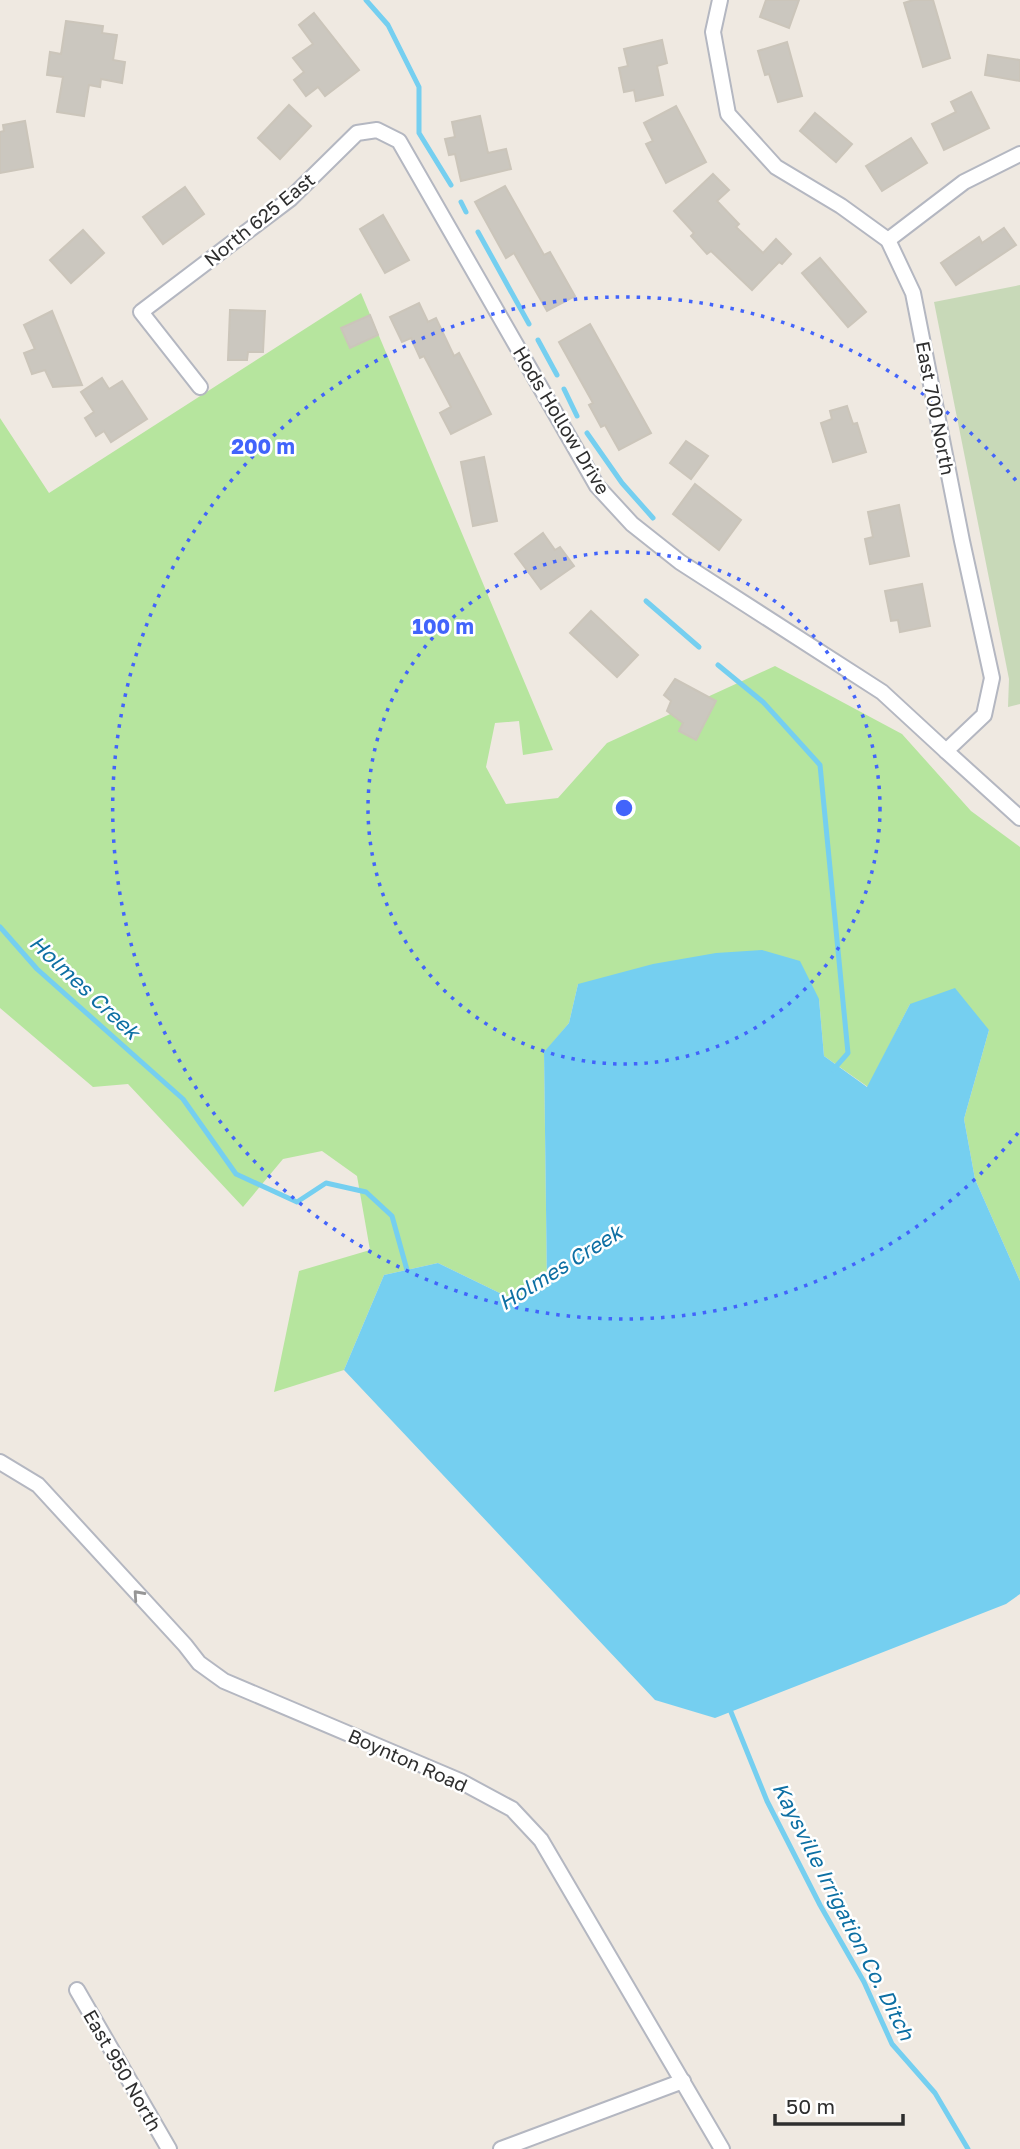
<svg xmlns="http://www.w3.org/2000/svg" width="1020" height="2149" viewBox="0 0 1020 2149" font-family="'Golos Text',sans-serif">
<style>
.green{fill:#b6e59e}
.cemetery{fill:#c8d9b8}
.water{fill:#75cff0}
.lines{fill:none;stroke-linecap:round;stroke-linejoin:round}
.stream{stroke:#75cff0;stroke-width:5}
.building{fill:#cbc7bf;stroke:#cbc5ba;stroke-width:2}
.minor-casing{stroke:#b4b7c1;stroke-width:18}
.minor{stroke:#fff;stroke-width:14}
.oneway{stroke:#969696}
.ring{fill:none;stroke:#4264fb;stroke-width:3.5;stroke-dasharray:3.5 7}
.labels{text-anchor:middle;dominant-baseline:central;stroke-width:5;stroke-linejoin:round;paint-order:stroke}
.street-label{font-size:19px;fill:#2e2e2e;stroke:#fff}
.water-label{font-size:21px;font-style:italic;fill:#0d6fa3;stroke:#fff}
.centre{fill:#4264fb;stroke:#fff;stroke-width:3.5}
.ring-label{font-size:21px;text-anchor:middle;font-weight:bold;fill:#4264fb;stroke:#fff;stroke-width:5;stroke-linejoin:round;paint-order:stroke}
</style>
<rect width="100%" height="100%" fill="#efe9e1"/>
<path class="green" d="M 361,293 L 553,750 L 523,755 L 519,721 L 495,723 L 486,767 L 506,804 L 558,798 L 607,743 L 775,666 L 902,734 L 971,811 L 1020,847 L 1020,1281 L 975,1179 L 964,1119 L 989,1030 L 910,1004 L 868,1087 L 824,1056 L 819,999 L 578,984 L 569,1023 L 544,1053 L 547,1287 L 518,1302 L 438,1263 L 384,1275 L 344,1370 L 274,1392 L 299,1271 L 370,1250 L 357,1176 L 322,1151 L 283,1159 L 243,1207 L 128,1084 L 93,1087 L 0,1008 L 0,418 L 49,493 Z"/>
<path class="cemetery" d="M 1020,285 L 1020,704 L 1008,707 L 1009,679 L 934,302 Z"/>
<path class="water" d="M 762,950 L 800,961 L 819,999 L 824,1056 L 867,1087 L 910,1004 L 955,988 L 989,1030 L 964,1119 L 975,1179 L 1020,1281 L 1020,1594 L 1006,1604 L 715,1718 L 655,1700 L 344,1370 L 384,1275 L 438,1263 L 518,1302 L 547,1287 L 544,1052 L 569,1023 L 578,984 L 653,964 L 716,953 Z"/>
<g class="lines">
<g class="stream">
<path d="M 366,0 L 388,25 L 419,87 L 419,133 L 451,185"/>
<path d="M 461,202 L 466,212"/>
<path d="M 478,232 L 529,324"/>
<path d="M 538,340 L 557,375"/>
<path d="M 564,389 L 577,416"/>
<path d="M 587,433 L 622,483 L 653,518"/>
<path d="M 646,601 L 699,647"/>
<path d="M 718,665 L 763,702 L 820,765 L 848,1053 L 833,1070"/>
<path d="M 0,927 L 37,969 L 183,1099 L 236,1174 L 297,1202 L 326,1183 L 366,1192 L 392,1216 L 407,1270 L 412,1275"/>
<path d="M 731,1712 L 767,1801 L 820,1905 L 864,1982 L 892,2044 L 935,2093 L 968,2149"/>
</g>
</g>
<g class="building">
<path d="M 766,0 L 799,0 L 789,28 L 760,17 Z"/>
<path d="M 913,0 L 933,0 L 950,58 L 923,67 L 904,3 Z"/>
<path d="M 314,13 L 359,70 L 325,96 L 318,87 L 306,96 L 294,80 L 304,72 L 293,58 L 313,44 L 299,25 Z"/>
<path d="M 66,21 L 103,26 L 102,33 L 117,35 L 113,60 L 125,62 L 122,83 L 101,79 L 100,87 L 89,85 L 84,116 L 57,112 L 63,77 L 47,75 L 50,52 L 61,54 Z"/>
<path d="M 662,40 L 667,63 L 657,66 L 663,95 L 636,101 L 634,90 L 624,92 L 619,68 L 628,66 L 624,49 Z"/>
<path d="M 787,42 L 802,96 L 778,102 L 769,74 L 765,75 L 758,51 Z"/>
<path d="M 988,55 L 1020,60 L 1020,81 L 985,75 Z"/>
<path d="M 971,92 L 989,128 L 944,150 L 932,124 L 956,112 L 951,102 Z"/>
<path d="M 289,105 L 311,126 L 280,159 L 258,138 Z"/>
<path d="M 676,106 L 706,162 L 666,183 L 646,144 L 653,141 L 644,123 Z"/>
<path d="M 815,113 L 852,144 L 836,162 L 800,131 Z"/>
<path d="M 480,116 L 488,153 L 506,149 L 511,169 L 461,181 L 455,154 L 449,155 L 445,139 L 455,137 L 452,122 Z"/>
<path d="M 25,121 L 33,167 L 0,173 L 0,132 L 4,131 L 3,125 Z"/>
<path d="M 911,138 L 927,163 L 882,191 L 866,166 Z"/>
<path d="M 713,174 L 729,190 L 717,201 L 739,224 L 736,227 L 763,253 L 776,239 L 791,254 L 782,264 L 779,262 L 752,290 L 711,251 L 707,254 L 691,236 L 694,233 L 674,211 Z"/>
<path d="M 505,186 L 544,255 L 550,252 L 575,296 L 547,311 L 514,253 L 506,258 L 475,202 Z"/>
<path d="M 185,187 L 204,214 L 163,244 L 143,217 Z"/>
<path d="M 383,215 L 409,260 L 385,273 L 360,229 Z"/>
<path d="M 1004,228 L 1016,245 L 956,285 L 941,263 L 979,237 L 982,243 Z"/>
<path d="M 83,230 L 104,253 L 71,283 L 50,260 Z"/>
<path d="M 820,258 L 866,312 L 848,327 L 802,273 Z"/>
<path d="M 419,303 L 428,322 L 436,318 L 454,356 L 459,353 L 491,414 L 451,434 L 440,413 L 451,407 L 424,356 L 420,358 L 411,338 L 402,342 L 390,317 Z"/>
<path d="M 230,310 L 265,311 L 263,352 L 248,352 L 247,360 L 228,360 Z"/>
<path d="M 52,311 L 82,385 L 53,387 L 45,370 L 32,374 L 24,353 L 35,349 L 24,325 Z"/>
<path d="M 370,315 L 378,335 L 350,348 L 341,328 Z"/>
<path d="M 590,324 L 651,433 L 619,450 L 605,425 L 601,427 L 589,405 L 593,403 L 559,342 Z"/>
<path d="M 102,378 L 109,389 L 122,381 L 147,419 L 111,442 L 104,431 L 96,436 L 85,418 L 94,412 L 81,392 Z"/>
<path d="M 847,406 L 853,424 L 857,423 L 866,452 L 833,462 L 821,423 L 832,419 L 830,411 Z"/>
<path d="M 686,441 L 708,456 L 691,479 L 670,463 Z"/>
<path d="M 484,457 L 497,521 L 473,526 L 461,462 Z"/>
<path d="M 695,484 L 741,520 L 719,550 L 673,514 Z"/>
<path d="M 899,505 L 909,556 L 870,564 L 865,539 L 873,537 L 868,512 Z"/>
<path d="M 543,533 L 555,550 L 560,547 L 574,566 L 541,589 L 515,554 Z"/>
<path d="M 922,584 L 930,626 L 900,632 L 898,620 L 891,621 L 885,591 Z"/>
<path d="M 591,611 L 638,655 L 617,677 L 570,633 Z"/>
<path d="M 675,679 L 716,701 L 696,740 L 679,731 L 683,723 L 667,711 L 671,701 L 664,695 Z"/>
</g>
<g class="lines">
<g class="minor-casing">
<g id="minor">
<path d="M 720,0 L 713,32 L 728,114 L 776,167 L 841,206 L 888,240 L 913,293 L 962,541 L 992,678 L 984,715 L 946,751 L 1020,818"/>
<path d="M 888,240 L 964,182 L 1020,154"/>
<path d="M 200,387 L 141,312 L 290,199 L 357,133 L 377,130 L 399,141 L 597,486 L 632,524 L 680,562 L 882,692 L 946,751"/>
<path d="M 0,1462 L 38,1485 L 185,1645 L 199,1663 L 224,1681 L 460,1781 L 512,1809 L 541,1840 L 722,2149"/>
<path d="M 77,1990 L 169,2149"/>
<path d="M 501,2149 L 683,2081"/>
</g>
</g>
<use href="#minor" class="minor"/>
</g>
<defs><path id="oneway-chevron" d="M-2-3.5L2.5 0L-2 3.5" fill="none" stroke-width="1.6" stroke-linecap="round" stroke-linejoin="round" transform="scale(1.75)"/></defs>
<use class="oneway" href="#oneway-chevron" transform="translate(138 1595) rotate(-132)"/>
<g class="ring">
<circle cx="624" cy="808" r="256"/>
<path d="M1018 1133A511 511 0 1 1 1018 483"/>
</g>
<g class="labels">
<g class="street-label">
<text transform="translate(259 219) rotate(-39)">North 625 East</text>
<text transform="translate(936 408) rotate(79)">East 700 North</text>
<text transform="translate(562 420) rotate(59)">Hods Hollow Drive</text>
<text transform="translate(408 1760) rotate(24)">Boynton Road</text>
<text transform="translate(123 2070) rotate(60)">East 950 North</text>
</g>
<g class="water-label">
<text transform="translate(85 987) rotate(43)">Holmes Creek</text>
<text transform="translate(560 1267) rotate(-32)">Holmes Creek</text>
<text transform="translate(844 1911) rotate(63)">Kaysville Irrigation Co. Ditch</text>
</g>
</g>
<circle cx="624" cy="808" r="10" class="centre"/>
<g class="ring-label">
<text x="263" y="454">200 m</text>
<text x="443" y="634">100 m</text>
</g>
<path d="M775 2114v10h128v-10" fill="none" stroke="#2e2e2e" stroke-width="3.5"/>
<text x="786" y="2114" font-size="21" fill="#2e2e2e" stroke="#ffffff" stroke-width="5" paint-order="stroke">50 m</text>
</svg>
